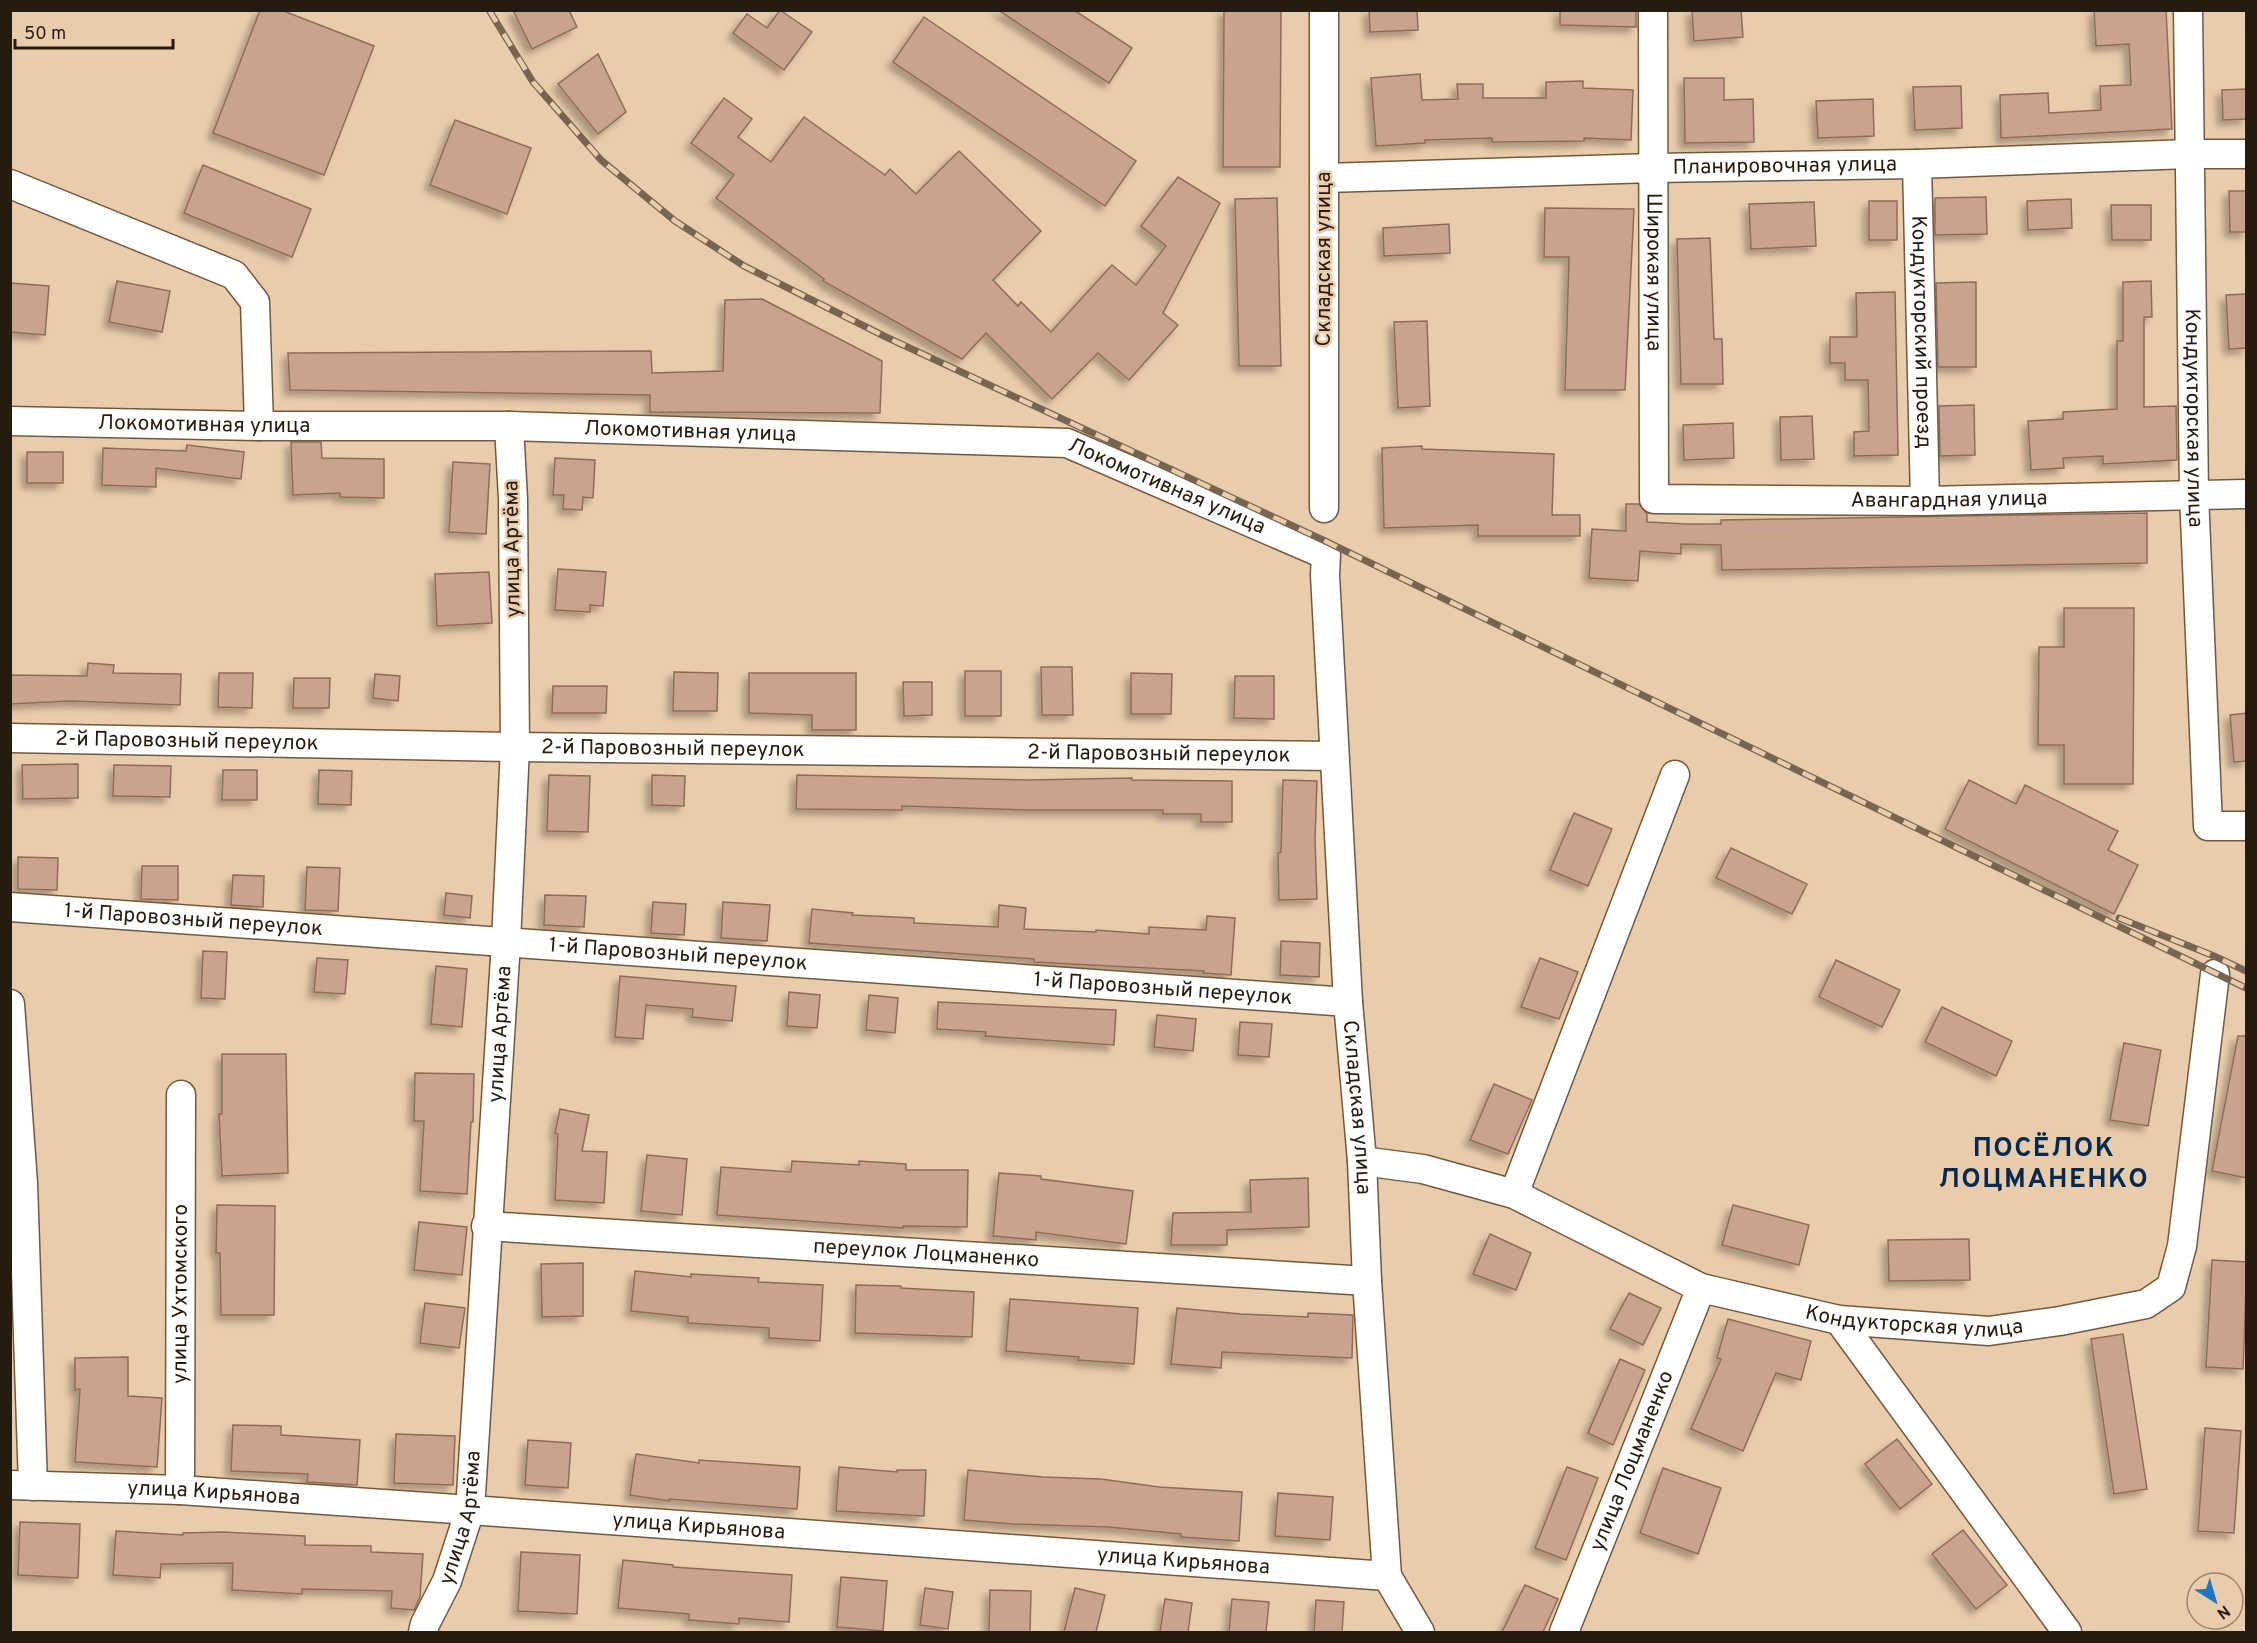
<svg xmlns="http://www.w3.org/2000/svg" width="2257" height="1643" viewBox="0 0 2257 1643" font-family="Overpass,sans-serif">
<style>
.building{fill:#caa38f;stroke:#906c59;stroke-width:1.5;filter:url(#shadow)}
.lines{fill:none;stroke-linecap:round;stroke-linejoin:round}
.minor-casing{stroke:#73593c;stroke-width:31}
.minor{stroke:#fff;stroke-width:28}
.rail-casing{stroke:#776551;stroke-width:7}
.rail{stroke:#e9ccac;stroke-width:4.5;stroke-dasharray:14;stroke-linecap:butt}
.labels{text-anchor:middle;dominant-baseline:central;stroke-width:5;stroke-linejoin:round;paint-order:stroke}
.street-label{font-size:21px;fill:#251b0f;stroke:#e9ccac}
.district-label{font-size:27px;font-weight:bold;letter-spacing:1.5px;fill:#002a4f;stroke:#e9ccac}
</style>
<defs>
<filter id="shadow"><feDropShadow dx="-5.5" dy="5.5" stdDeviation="3" flood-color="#0004"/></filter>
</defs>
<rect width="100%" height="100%" fill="#e9ccac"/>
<g class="building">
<path d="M 260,10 L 281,10 L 374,46 L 324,175 L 213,133 Z"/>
<path d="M 513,10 L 569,10 L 577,27 L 532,49 Z"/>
<path d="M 780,10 L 812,32 L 784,70 L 733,33 L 747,14 L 767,28 Z"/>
<path d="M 998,10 L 1074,10 L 1132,48 L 1109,83 Z"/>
<path d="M 1224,10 L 1281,10 L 1280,167 L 1223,167 Z"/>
<path d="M 1369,10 L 1417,10 L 1418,30 L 1370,32 Z"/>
<path d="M 1560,10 L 1636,10 L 1636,27 L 1560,25 Z"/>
<path d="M 1692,10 L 1741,10 L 1743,37 L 1694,41 Z"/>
<path d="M 2094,10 L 2166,10 L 2172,129 L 2001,138 L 2000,95 L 2048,93 L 2049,113 L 2101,110 L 2100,86 L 2131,85 L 2129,44 L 2096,46 Z"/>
<path d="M 924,17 L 1136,161 L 1105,206 L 893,62 Z"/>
<path d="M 598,54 L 626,112 L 598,134 L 558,84 Z"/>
<path d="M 1420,74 L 1422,100 L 1458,99 L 1457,84 L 1483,84 L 1483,98 L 1546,98 L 1546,82 L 1583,81 L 1583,88 L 1633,90 L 1631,140 L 1584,138 L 1584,141 L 1492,142 L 1492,138 L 1425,140 L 1425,143 L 1376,146 L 1371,78 Z"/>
<path d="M 1684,78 L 1724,78 L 1724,100 L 1753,99 L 1754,142 L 1685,143 Z"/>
<path d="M 1961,86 L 1962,128 L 1915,130 L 1913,87 Z"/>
<path d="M 2247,89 L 2247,119 L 2223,120 L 2222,90 Z"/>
<path d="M 724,98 L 752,119 L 738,137 L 771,162 L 804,117 L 885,175 L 890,169 L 916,194 L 959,151 L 1041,231 L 993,280 L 1018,306 L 1021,302 L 1051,332 L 1112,265 L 1136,285 L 1166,246 L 1141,226 L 1178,177 L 1220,203 L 1163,313 L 1178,325 L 1129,380 L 1098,353 L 1052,399 L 986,333 L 962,359 L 823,281 L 824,279 L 716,198 L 734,175 L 691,143 Z"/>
<path d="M 1873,99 L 1874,136 L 1818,138 L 1816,101 Z"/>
<path d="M 455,120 L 531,148 L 507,214 L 430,185 Z"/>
<path d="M 203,165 L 311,209 L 292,257 L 184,213 Z"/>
<path d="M 2229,191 L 2247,191 L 2247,232 L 2230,232 Z"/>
<path d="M 1986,197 L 1987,234 L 1935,235 L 1935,198 Z"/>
<path d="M 1277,198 L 1281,366 L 1239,366 L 1235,199 Z"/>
<path d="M 2071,199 L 2072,228 L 2028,230 L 2027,201 Z"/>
<rect x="1869" y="201" width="28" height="39"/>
<path d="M 1814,202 L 1816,246 L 1751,249 L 1749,204 Z"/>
<path d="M 2111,205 L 2151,205 L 2151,240 L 2112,240 Z"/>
<path d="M 1545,208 L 1634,209 L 1625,390 L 1565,390 L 1569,257 L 1544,257 Z"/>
<path d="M 1449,224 L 1450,253 L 1384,256 L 1383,228 Z"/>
<path d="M 1710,238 L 1714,339 L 1722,339 L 1723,384 L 1681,384 L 1677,239 Z"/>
<path d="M 117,281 L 170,291 L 162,332 L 109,322 Z"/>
<path d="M 2151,281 L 2152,317 L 2144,317 L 2144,407 L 2176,406 L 2177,460 L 2103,464 L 2103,456 L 2063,458 L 2064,468 L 2031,470 L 2028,421 L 2063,419 L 2063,412 L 2117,409 L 2117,341 L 2123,341 L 2123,282 Z"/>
<path d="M 1976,282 L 1976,367 L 1938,367 L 1936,283 Z"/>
<path d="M 10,283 L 49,286 L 45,335 L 10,332 Z"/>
<path d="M 1895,292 L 1898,455 L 1854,456 L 1854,432 L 1869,431 L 1868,380 L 1845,380 L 1845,363 L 1830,363 L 1830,337 L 1857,337 L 1856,293 Z"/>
<path d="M 2247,294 L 2247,348 L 2229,349 L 2226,295 Z"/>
<path d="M 762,299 L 882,361 L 880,413 L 650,412 L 650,395 L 290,390 L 288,353 L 651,351 L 652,373 L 723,371 L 725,300 Z"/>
<path d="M 1427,321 L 1430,406 L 1398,408 L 1394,322 Z"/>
<path d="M 1974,405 L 1975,455 L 1940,456 L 1939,406 Z"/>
<path d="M 1812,416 L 1814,459 L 1781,460 L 1780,417 Z"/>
<path d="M 1733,423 L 1734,458 L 1684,460 L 1683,425 Z"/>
<path d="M 291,442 L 321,442 L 322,458 L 384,459 L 384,498 L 340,497 L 340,493 L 293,495 Z"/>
<path d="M 187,445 L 244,452 L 241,479 L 156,468 L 156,487 L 102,485 L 103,448 L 186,451 Z"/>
<path d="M 1422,446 L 1422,449 L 1554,454 L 1552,515 L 1580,515 L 1580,536 L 1478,536 L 1478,525 L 1384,528 L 1382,448 Z"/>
<rect x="27" y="452" width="36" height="31"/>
<path d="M 555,458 L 595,460 L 593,498 L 583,497 L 582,510 L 563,509 L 564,495 L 553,495 Z"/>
<path d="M 453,462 L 490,464 L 486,534 L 449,532 Z"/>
<path d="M 1626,504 L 1639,504 L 1647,514 L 1647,522 L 1686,524 L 1721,524 L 1721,520 L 2147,513 L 2147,563 L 1722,570 L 1721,545 L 1681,544 L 1681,554 L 1640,551 L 1638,581 L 1589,578 L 1592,529 L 1626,531 Z"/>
<path d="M 558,569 L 606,572 L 603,606 L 590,605 L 590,612 L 555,610 Z"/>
<path d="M 489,572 L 492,623 L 437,626 L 435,574 Z"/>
<path d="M 2064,608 L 2134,608 L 2133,784 L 2064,784 L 2064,745 L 2038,745 L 2039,647 L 2064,647 Z"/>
<path d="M 88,663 L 114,665 L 113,673 L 181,674 L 180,705 L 70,701 L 10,704 L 10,675 L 87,676 Z"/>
<path d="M 1041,667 L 1072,667 L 1073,715 L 1042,715 Z"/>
<rect x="965" y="671" width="36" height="45"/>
<path d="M 674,672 L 718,673 L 717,711 L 673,711 Z"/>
<path d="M 219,673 L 253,673 L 252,708 L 218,707 Z"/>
<path d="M 749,673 L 856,673 L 856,730 L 812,730 L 812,715 L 749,713 Z"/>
<path d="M 1131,673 L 1172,674 L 1171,714 L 1131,714 Z"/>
<path d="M 375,674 L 400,676 L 398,701 L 373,698 Z"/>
<path d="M 1235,676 L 1274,676 L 1274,719 L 1234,718 Z"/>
<path d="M 294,678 L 330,678 L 329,708 L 293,708 Z"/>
<path d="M 903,682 L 932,682 L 932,715 L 904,716 Z"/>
<path d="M 553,686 L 607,686 L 606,713 L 552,713 Z"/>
<path d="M 2247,713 L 2247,761 L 2234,762 L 2230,715 Z"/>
<path d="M 78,764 L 78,798 L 23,799 L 22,765 Z"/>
<path d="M 114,765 L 171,766 L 170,797 L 113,796 Z"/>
<path d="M 223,770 L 257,770 L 257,800 L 222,800 Z"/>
<path d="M 319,770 L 352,771 L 351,805 L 318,804 Z"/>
<path d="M 549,775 L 590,776 L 588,832 L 547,831 Z"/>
<path d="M 652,775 L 685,776 L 684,806 L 652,805 Z"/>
<path d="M 797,775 L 1029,780 L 1132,778 L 1132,780 L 1232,781 L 1232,822 L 1201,822 L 1201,814 L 1163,814 L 1163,810 L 1027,810 L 902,806 L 902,810 L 796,809 Z"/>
<path d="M 1283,780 L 1317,781 L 1315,839 L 1317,899 L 1279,900 L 1278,853 L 1281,852 Z"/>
<path d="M 1969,780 L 2016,804 L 2025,785 L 2118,831 L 2108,850 L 2138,865 L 2114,914 L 1945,829 Z"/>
<path d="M 1574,813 L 1612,829 L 1588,886 L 1550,870 Z"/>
<path d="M 1731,848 L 1807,884 L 1792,914 L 1716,878 Z"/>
<path d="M 18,857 L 58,858 L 57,890 L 18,889 Z"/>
<path d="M 142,866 L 178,866 L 178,900 L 141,899 Z"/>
<path d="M 307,867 L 340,868 L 338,911 L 305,910 Z"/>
<path d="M 233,875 L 264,876 L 263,907 L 231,905 Z"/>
<path d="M 446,893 L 472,896 L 470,918 L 444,915 Z"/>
<path d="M 545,895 L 586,896 L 584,927 L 544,925 Z"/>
<path d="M 653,902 L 686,904 L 684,935 L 651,933 Z"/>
<path d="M 723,902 L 770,905 L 767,941 L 721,938 Z"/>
<path d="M 999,905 L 1026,908 L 1024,929 L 1096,932 L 1096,930 L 1149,934 L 1149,927 L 1206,930 L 1207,916 L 1235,918 L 1231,975 L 1203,973 L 1204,971 L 1034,962 L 1034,959 L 809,943 L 812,909 L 853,913 L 852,915 L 914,918 L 914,923 L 998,927 Z"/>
<path d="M 1281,941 L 1320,943 L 1319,977 L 1280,975 Z"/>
<path d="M 203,951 L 227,952 L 225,999 L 201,998 Z"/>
<path d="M 317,958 L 348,960 L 345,994 L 314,992 Z"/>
<path d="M 1540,958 L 1578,972 L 1559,1019 L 1521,1007 Z"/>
<path d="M 1836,960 L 1900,990 L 1882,1027 L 1819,997 Z"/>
<path d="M 436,966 L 467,969 L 462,1027 L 431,1024 Z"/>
<path d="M 620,976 L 736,986 L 732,1021 L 692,1017 L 693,1009 L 646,1005 L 643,1039 L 615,1037 Z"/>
<path d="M 789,992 L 820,995 L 817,1028 L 787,1026 Z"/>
<path d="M 869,995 L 898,998 L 895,1033 L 866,1030 Z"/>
<path d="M 938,1002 L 1116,1010 L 1114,1045 L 985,1036 L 986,1032 L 937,1029 Z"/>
<path d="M 1942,1007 L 2012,1041 L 1996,1076 L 1925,1042 Z"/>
<path d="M 1157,1015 L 1196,1019 L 1193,1051 L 1154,1047 Z"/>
<path d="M 1240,1022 L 1272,1024 L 1269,1057 L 1238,1055 Z"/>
<path d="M 2238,1036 L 2247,1036 L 2247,1178 L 2212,1171 Z"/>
<path d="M 2124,1043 L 2161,1050 L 2148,1126 L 2110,1120 Z"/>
<path d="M 222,1054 L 286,1054 L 288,1173 L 222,1176 L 219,1114 L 222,1114 Z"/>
<path d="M 415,1073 L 474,1074 L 473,1122 L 471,1122 L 467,1194 L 420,1191 L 424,1121 L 414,1121 Z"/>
<path d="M 1494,1084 L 1532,1100 L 1508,1154 L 1470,1140 Z"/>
<path d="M 560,1109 L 589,1115 L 582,1151 L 607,1152 L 604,1203 L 555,1200 L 558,1134 L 555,1133 Z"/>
<path d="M 647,1155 L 687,1159 L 682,1215 L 641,1211 Z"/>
<path d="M 792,1161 L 859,1165 L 859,1161 L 906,1164 L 906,1170 L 968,1170 L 967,1227 L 903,1226 L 903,1228 L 717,1215 L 721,1167 L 791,1172 Z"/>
<path d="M 999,1173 L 1041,1176 L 1041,1179 L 1133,1191 L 1126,1244 L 1036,1232 L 1036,1240 L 993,1236 Z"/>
<path d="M 1308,1178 L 1309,1227 L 1227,1230 L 1227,1245 L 1171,1245 L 1173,1213 L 1251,1212 L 1250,1180 Z"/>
<path d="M 217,1205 L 275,1206 L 274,1315 L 221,1315 L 220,1253 L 216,1253 Z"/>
<path d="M 1733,1205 L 1809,1225 L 1799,1265 L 1722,1245 Z"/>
<path d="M 419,1222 L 467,1227 L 462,1275 L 414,1270 Z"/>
<path d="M 1490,1234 L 1531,1253 L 1516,1290 L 1473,1274 Z"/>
<path d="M 1969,1239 L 1970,1280 L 1889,1281 L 1888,1240 Z"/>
<path d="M 2212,1260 L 2247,1262 L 2243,1369 L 2206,1367 Z"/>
<path d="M 583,1263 L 583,1316 L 542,1317 L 541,1264 Z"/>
<path d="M 635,1271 L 691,1277 L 691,1274 L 759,1278 L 758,1282 L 823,1285 L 820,1341 L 769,1338 L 769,1328 L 688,1323 L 688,1317 L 631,1311 Z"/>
<path d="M 856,1285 L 901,1286 L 901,1288 L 974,1292 L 972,1337 L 855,1333 Z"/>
<path d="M 1629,1293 L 1661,1308 L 1643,1345 L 1610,1329 Z"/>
<path d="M 1010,1299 L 1138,1308 L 1134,1364 L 1078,1360 L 1079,1357 L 1006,1351 Z"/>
<path d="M 425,1303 L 465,1308 L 459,1348 L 420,1343 Z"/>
<path d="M 1177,1308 L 1241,1314 L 1308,1317 L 1308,1313 L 1353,1315 L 1352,1358 L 1222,1352 L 1221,1368 L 1171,1364 Z"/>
<path d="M 1728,1319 L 1811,1341 L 1801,1380 L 1776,1373 L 1743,1451 L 1691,1429 L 1721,1359 L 1717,1358 Z"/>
<path d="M 2123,1334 L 2147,1489 L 2114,1494 L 2091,1339 Z"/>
<path d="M 128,1357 L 128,1396 L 162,1398 L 157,1467 L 75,1462 L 80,1389 L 75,1390 L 75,1358 Z"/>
<path d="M 1620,1359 L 1645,1370 L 1613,1445 L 1588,1433 Z"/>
<path d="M 233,1425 L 281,1426 L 281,1435 L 360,1440 L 357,1485 L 307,1482 L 308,1474 L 231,1471 Z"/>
<path d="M 2205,1428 L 2241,1431 L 2234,1533 L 2198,1531 Z"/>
<path d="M 396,1434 L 455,1436 L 453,1485 L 394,1483 Z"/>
<path d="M 1897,1439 L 1932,1484 L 1900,1509 L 1865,1464 Z"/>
<path d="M 528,1440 L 571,1443 L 568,1488 L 525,1485 Z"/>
<path d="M 636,1454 L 699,1463 L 699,1460 L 800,1467 L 797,1509 L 669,1499 L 669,1501 L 630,1495 Z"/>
<path d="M 839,1467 L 897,1472 L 897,1470 L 926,1470 L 924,1516 L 836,1511 Z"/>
<path d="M 1567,1467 L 1598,1478 L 1566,1560 L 1535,1548 Z"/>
<path d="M 1663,1468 L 1721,1488 L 1698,1554 L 1640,1533 Z"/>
<path d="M 968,1470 L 1043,1477 L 1101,1479 L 1159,1487 L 1242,1492 L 1239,1541 L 1181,1537 L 1181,1534 L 1108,1527 L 1013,1524 L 964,1520 Z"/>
<path d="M 1278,1493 L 1333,1497 L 1330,1540 L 1275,1536 Z"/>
<path d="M 20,1522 L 80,1524 L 78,1578 L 18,1575 Z"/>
<path d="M 1963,1530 L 2007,1585 L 1976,1609 L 1932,1554 Z"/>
<path d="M 116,1531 L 183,1535 L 183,1533 L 223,1532 L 305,1536 L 305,1545 L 371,1546 L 371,1552 L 423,1554 L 420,1597 L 414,1610 L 391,1608 L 392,1591 L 302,1589 L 302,1594 L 232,1590 L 233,1563 L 161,1564 L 160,1578 L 113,1575 Z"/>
<path d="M 521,1552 L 580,1555 L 577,1614 L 518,1611 Z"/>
<path d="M 623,1560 L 673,1565 L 673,1567 L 792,1575 L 789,1622 L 739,1618 L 739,1624 L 689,1620 L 689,1614 L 618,1608 Z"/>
<path d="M 841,1577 L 887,1581 L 883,1631 L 837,1627 Z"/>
<path d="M 1525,1585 L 1558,1599 L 1543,1632 L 1502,1632 Z"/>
<path d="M 925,1588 L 953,1592 L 948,1629 L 920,1625 Z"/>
<path d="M 1075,1588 L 1105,1595 L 1096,1632 L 1064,1632 Z"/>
<path d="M 990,1590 L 1031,1591 L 1030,1632 L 989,1632 Z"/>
<path d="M 1165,1599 L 1192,1603 L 1188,1632 L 1160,1632 Z"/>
<path d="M 1232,1599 L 1269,1602 L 1266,1632 L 1229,1632 Z"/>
<path d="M 1316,1600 L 1344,1602 L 1342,1632 L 1314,1632 Z"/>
</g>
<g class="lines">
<g class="minor-casing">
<g id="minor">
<path d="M 1324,10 L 1324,508"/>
<path id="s1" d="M 1653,10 L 1654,499 L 1925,501 L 2246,494"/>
<path id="s2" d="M 2188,10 L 2194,494 L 2208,826 L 2246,826"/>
<path id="s3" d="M 1917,164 L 1925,501"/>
<path id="s4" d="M 1325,178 L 1653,168 L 1917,164 L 2189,154 L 2246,154"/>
<path d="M 10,184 L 234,275 L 255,302 L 259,426"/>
<path id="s5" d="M 10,421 L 259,426 L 509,426 L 1067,443 L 1326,555 L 1325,575 L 1348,1002 L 1362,1161 L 1367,1281 L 1387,1576 L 1420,1632"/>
<path id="s6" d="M 10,738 L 515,747 L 1334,756"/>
<path id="s7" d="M 10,907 L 1348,1002"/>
<path d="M 10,1004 L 23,1183 L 33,1486"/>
<path id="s8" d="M 1362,1161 L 1423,1169 L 1514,1194 L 1701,1288 L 1839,1320 L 1989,1331 L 2060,1321 L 2146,1304 L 2171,1287 L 2182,1246 L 2215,974"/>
<path d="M 1514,1194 L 1675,775"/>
<path id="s9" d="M 486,1226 L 1367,1281"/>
<path d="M 1839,1320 L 2067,1632"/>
<path id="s10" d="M 10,1485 L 180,1490 L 470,1510 L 1387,1576"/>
<path id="s11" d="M 180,1490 L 181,1095"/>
<path id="s12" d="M 423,1632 L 425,1624 L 447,1581 L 470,1510 L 506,942 L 515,747 L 513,499 L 509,426"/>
<path id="s13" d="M 1564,1632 L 1701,1288"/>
</g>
</g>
<use href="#minor" class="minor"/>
<g class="rail-casing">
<g id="rail">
<path d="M 489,10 L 533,82 L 601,160 L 675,221 L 744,266 L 886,337 L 1323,540 L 2246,988"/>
<path d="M 2119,918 L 2214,956 L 2246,971"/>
</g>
</g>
<use href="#rail" class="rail"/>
</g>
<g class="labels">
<g class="street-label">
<text stroke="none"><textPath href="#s4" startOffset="460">Планировочная улица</textPath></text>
<text transform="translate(1324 259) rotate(-90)">Складская улица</text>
<text stroke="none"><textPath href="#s1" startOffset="262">Широкая улица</textPath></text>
<text stroke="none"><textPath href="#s3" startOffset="168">Кондукторский проезд</textPath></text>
<text stroke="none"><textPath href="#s2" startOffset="408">Кондукторская улица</textPath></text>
<text stroke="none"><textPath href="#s5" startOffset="194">Локомотивная улица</textPath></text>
<text stroke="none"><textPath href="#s5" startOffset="680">Локомотивная улица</textPath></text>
<text stroke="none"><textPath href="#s5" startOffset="1166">Локомотивная улица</textPath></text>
<text stroke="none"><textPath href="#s1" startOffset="784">Авангардная улица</textPath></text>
<text transform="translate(513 549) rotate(-91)">улица Артёма</text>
<text stroke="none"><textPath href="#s6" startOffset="177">2-й Паровозный переулок</textPath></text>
<text stroke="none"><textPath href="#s6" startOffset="663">2-й Паровозный переулок</textPath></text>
<text stroke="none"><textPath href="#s6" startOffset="1149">2-й Паровозный переулок</textPath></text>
<text stroke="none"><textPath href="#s7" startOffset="184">1-й Паровозный переулок</textPath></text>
<text stroke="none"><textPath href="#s7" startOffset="670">1-й Паровозный переулок</textPath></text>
<text stroke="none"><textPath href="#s7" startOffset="1156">1-й Паровозный переулок</textPath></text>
<text stroke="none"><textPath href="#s12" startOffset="608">улица Артёма</textPath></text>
<text stroke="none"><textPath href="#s5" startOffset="1893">Складская улица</textPath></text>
<text stroke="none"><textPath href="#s9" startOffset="441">переулок Лоцманенко</textPath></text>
<text stroke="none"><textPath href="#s11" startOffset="196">улица Ухтомского</textPath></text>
<text stroke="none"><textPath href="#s8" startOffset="582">Кондукторская улица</textPath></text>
<text stroke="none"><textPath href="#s13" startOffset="184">улица Лоцманенко</textPath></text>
<text stroke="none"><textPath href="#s10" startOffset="204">улица Кирьянова</textPath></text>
<text stroke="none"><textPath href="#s12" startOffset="122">улица Артёма</textPath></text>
<text stroke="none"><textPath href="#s10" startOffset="690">улица Кирьянова</textPath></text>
<text stroke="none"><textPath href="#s10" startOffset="1176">улица Кирьянова</textPath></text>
</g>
<g class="district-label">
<text x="2044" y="1149">ПОСЁЛОК<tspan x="2044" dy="31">ЛОЦМАНЕНКО</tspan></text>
</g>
</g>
<rect width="2257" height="1643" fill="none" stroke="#251b0f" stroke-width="24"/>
<g transform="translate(2215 1601) rotate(143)"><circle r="28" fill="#e9ccac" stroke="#9b856d" stroke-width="1.5"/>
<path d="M0-4.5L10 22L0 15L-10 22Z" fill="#1b76c3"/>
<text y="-9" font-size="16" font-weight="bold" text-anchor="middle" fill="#251b0f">N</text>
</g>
<path d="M15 39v9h158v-9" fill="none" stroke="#251b0f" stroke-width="3"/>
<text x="24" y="39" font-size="18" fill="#251b0f" stroke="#e9ccac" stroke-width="4.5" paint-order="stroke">50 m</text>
</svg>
